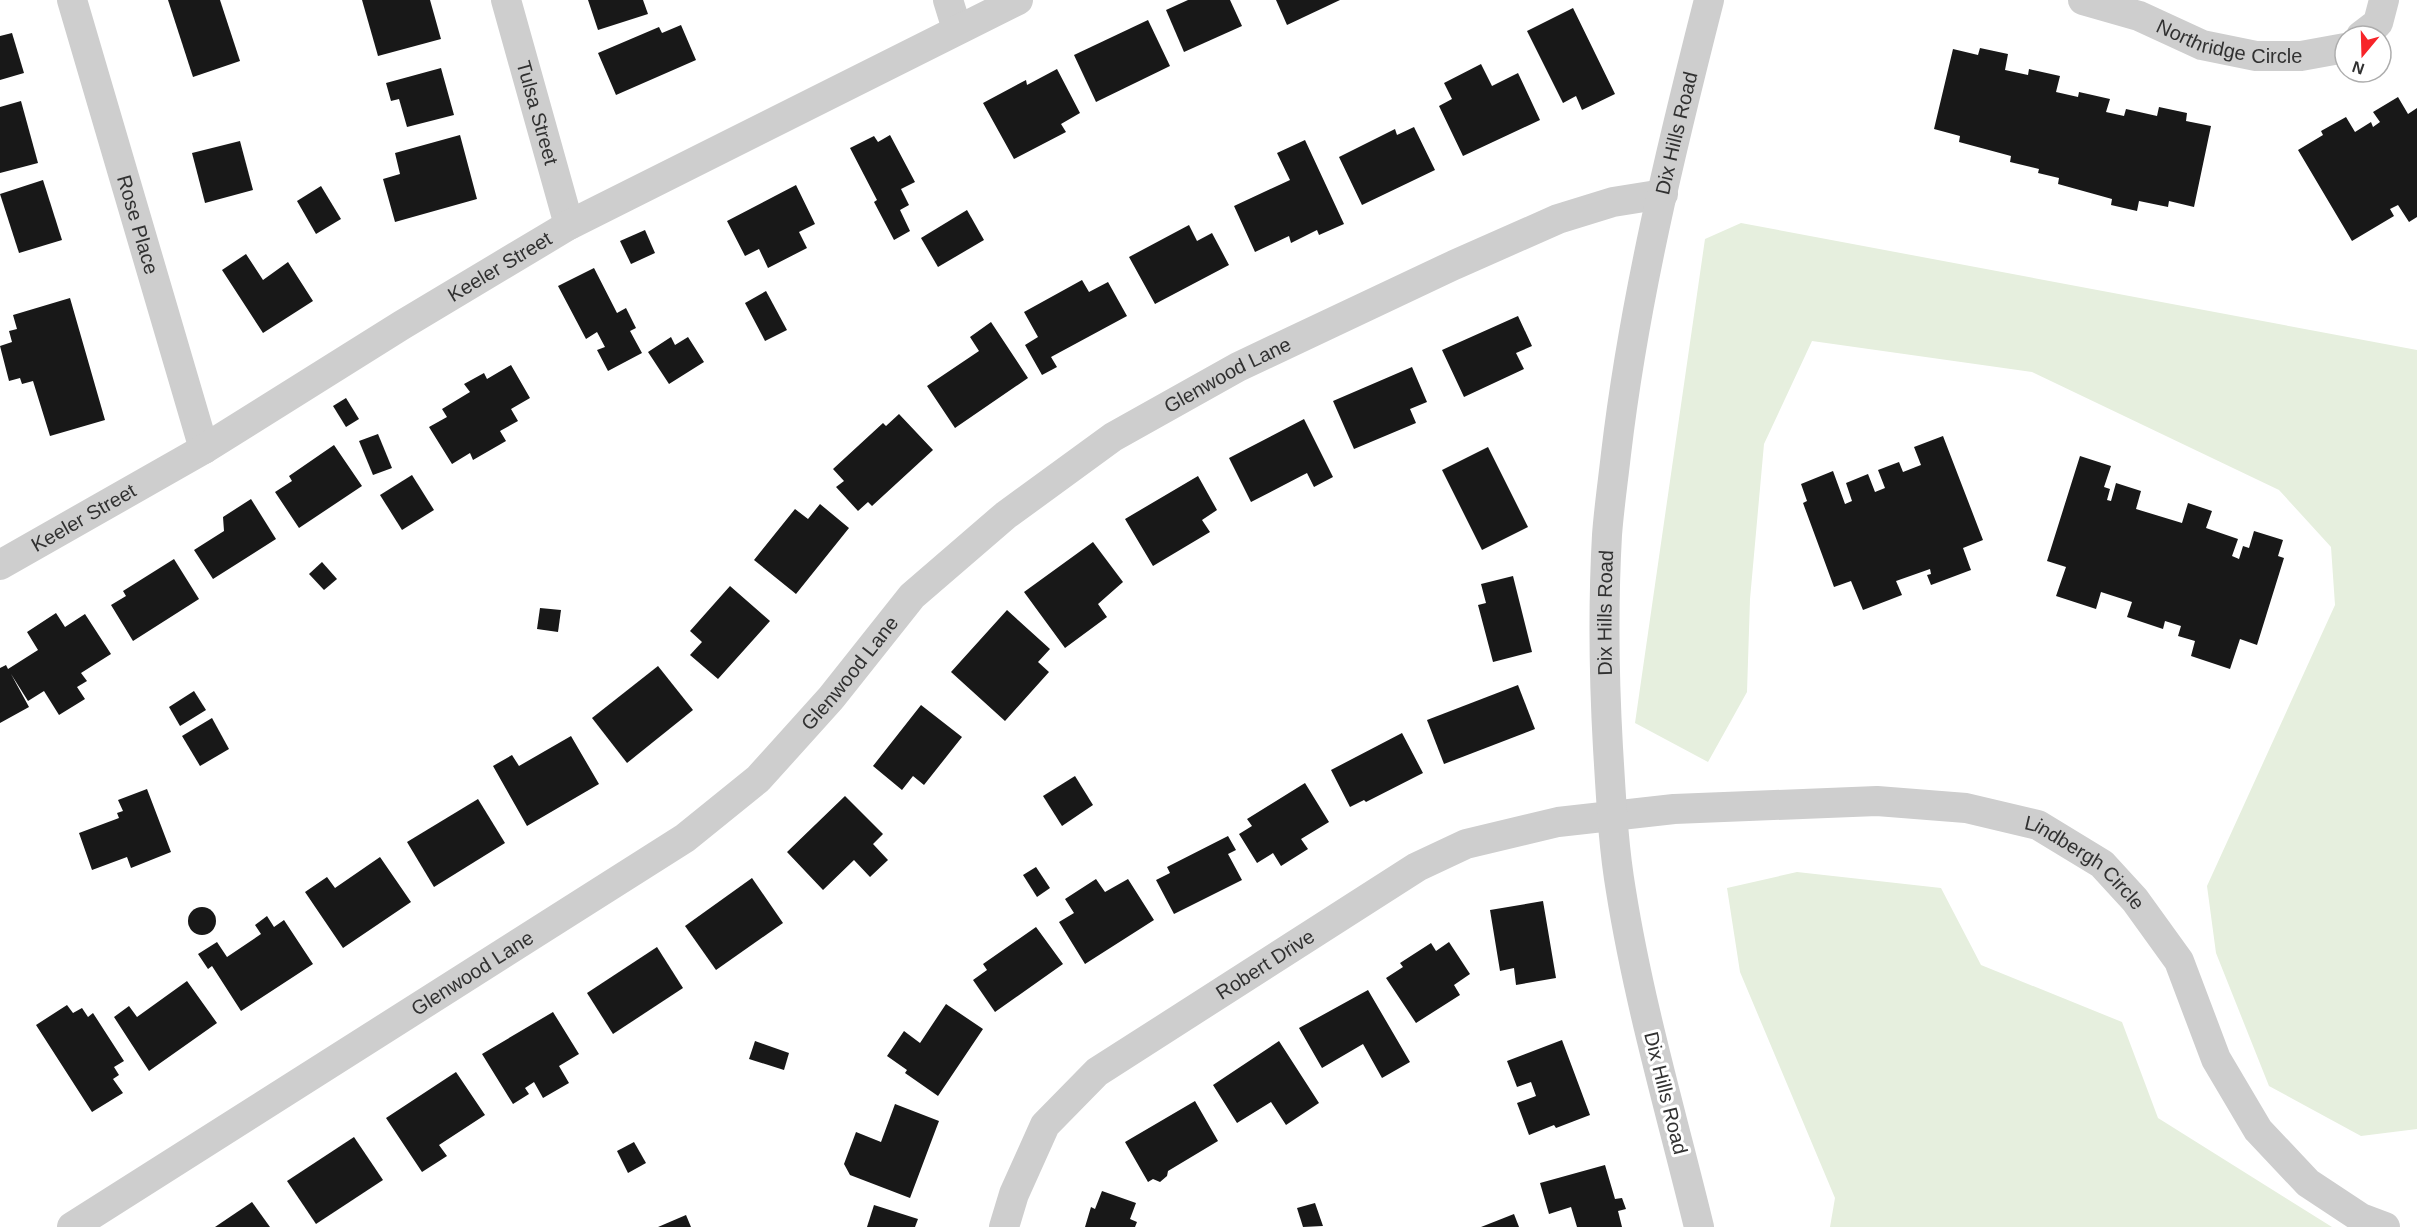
<svg xmlns="http://www.w3.org/2000/svg" width="2417" height="1227" viewBox="0 0 2417 1227" font-family="Arial,sans-serif">
<style>
.green{fill:#e6efde}
.building{fill:#181818}
.lines{fill:none;stroke-linecap:round;stroke-linejoin:round}
.minor{stroke:#cecece;stroke-width:30}
.labels{text-anchor:middle;dominant-baseline:central;stroke-width:6;stroke-linejoin:round;paint-order:stroke}
.street-label{font-size:20px;fill:#313131;stroke:#fff}
</style>
<rect width="100%" height="100%" fill="#fff"/>
<g class="green">
<path d="M 1741,223 L 2417,350 L 2417,1129 L 2361,1136 L 2269,1086 L 2216,953 L 2207,886 L 2335,605 L 2331,547 L 2279,490 L 2032,372 L 1812,341 L 1764,444 L 1750,599 L 1747,692 L 1708,762 L 1635,723 L 1705,239 Z"/>
<path d="M 1797,872 L 1941,888 L 1981,965 L 2122,1022 L 2158,1118 L 2332,1227 L 1830,1227 L 1835,1198 L 1740,972 L 1727,888 Z"/>
</g>
<g class="building">
<path d="M 168,0 L 220,0 L 240,61 L 193,77 Z"/>
<path d="M 362,0 L 430,0 L 441,39 L 378,56 Z"/>
<path d="M 588,0 L 643,0 L 648,14 L 598,30 Z"/>
<path d="M 1188,0 L 1230,0 L 1242,26 L 1184,52 L 1166,10 Z"/>
<path d="M 1276,0 L 1340,0 L 1287,25 Z"/>
<path d="M 1573,8 L 1615,94 L 1582,110 L 1576,96 L 1563,103 L 1527,31 Z"/>
<path d="M 1148,20 L 1170,66 L 1096,102 L 1074,55 Z"/>
<path d="M 681,25 L 696,60 L 616,95 L 598,53 L 659,27 L 662,33 Z"/>
<path d="M 12,33 L 24,73 L 0,80 L 0,36 Z"/>
<path d="M 1980,48 L 2008,54 L 2005,70 L 2028,75 L 2029,69 L 2060,76 L 2056,92 L 2078,97 L 2079,92 L 2110,99 L 2106,112 L 2124,116 L 2126,109 L 2157,116 L 2159,107 L 2187,113 L 2186,121 L 2211,126 L 2194,207 L 2169,201 L 2168,207 L 2139,201 L 2137,211 L 2111,205 L 2112,199 L 2058,184 L 2059,178 L 2038,173 L 2039,169 L 2010,162 L 2011,156 L 1959,142 L 1960,136 L 1934,129 L 1953,49 L 1978,55 Z"/>
<path d="M 1481,64 L 1492,86 L 1518,73 L 1540,120 L 1463,156 L 1439,106 L 1452,99 L 1444,83 Z"/>
<path d="M 441,68 L 454,115 L 407,127 L 399,99 L 391,101 L 386,83 Z"/>
<path d="M 1057,69 L 1080,113 L 1061,124 L 1066,132 L 1014,159 L 983,103 L 1026,80 L 1027,85 Z"/>
<path d="M 2398,97 L 2408,114 L 2417,108 L 2417,217 L 2409,222 L 2398,205 L 2390,209 L 2394,216 L 2352,241 L 2298,150 L 2323,135 L 2321,131 L 2346,117 L 2355,132 L 2371,122 L 2373,127 L 2380,122 L 2373,112 Z"/>
<path d="M 21,101 L 38,163 L 0,173 L 0,107 Z"/>
<path d="M 1414,127 L 1435,170 L 1362,205 L 1339,157 L 1395,129 L 1397,135 Z"/>
<path d="M 460,135 L 477,199 L 395,222 L 383,179 L 400,174 L 395,153 Z"/>
<path d="M 890,135 L 915,182 L 901,189 L 909,205 L 900,210 L 910,231 L 894,240 L 874,202 L 877,200 L 850,148 L 874,136 L 878,142 Z"/>
<path d="M 1305,140 L 1344,224 L 1319,235 L 1317,230 L 1291,243 L 1289,236 L 1255,252 L 1234,206 L 1290,180 L 1277,153 Z"/>
<path d="M 240,141 L 253,190 L 205,203 L 192,153 Z"/>
<path d="M 43,180 L 62,240 L 19,253 L 0,194 Z"/>
<path d="M 796,185 L 815,224 L 799,232 L 807,248 L 768,268 L 759,249 L 745,256 L 727,221 Z"/>
<path d="M 321,186 L 341,219 L 316,234 L 297,201 Z"/>
<path d="M 967,210 L 984,240 L 938,267 L 921,238 Z"/>
<path d="M 1189,225 L 1197,241 L 1212,233 L 1229,265 L 1155,304 L 1129,257 Z"/>
<path d="M 645,230 L 655,253 L 631,264 L 620,241 Z"/>
<path d="M 246,254 L 263,280 L 288,262 L 313,301 L 263,333 L 222,270 Z"/>
<path d="M 594,268 L 617,313 L 626,308 L 636,328 L 630,331 L 642,353 L 608,371 L 597,350 L 605,347 L 597,332 L 586,339 L 558,286 Z"/>
<path d="M 1082,280 L 1089,292 L 1108,282 L 1127,316 L 1051,357 L 1057,367 L 1042,375 L 1025,345 L 1038,337 L 1024,312 Z"/>
<path d="M 766,291 L 787,330 L 765,341 L 745,303 Z"/>
<path d="M 70,298 L 105,420 L 50,436 L 33,381 L 22,384 L 20,378 L 9,381 L 0,346 L 12,342 L 9,331 L 17,329 L 13,315 Z"/>
<path d="M 1518,316 L 1532,346 L 1516,353 L 1524,369 L 1464,397 L 1442,350 Z"/>
<path d="M 991,322 L 1028,378 L 955,428 L 927,386 L 979,351 L 970,337 Z"/>
<path d="M 671,337 L 675,345 L 688,337 L 704,362 L 669,384 L 648,352 Z"/>
<path d="M 511,365 L 530,398 L 511,409 L 518,421 L 500,431 L 506,441 L 473,460 L 470,453 L 452,464 L 429,427 L 447,417 L 442,409 L 470,392 L 464,384 L 484,373 L 487,379 Z"/>
<path d="M 1412,367 L 1427,402 L 1410,409 L 1416,423 L 1354,449 L 1333,401 Z"/>
<path d="M 346,398 L 359,419 L 346,427 L 333,406 Z"/>
<path d="M 899,414 L 933,450 L 872,506 L 868,502 L 858,511 L 836,487 L 844,481 L 833,469 L 883,423 L 886,426 Z"/>
<path d="M 1304,419 L 1333,477 L 1314,487 L 1307,473 L 1251,502 L 1229,458 Z"/>
<path d="M 378,434 L 392,468 L 373,475 L 359,441 Z"/>
<path d="M 1943,436 L 1983,540 L 1963,548 L 1971,570 L 1931,585 L 1927,575 L 1931,574 L 1930,569 L 1896,581 L 1902,595 L 1863,610 L 1851,581 L 1834,587 L 1803,503 L 1807,501 L 1801,484 L 1833,471 L 1845,504 L 1852,501 L 1846,483 L 1868,474 L 1875,492 L 1885,488 L 1878,470 L 1899,462 L 1903,472 L 1921,465 L 1914,447 Z"/>
<path d="M 334,445 L 362,486 L 299,528 L 275,492 L 292,481 L 289,476 Z"/>
<path d="M 1488,447 L 1528,527 L 1482,550 L 1442,470 Z"/>
<path d="M 2080,456 L 2111,466 L 2104,487 L 2110,489 L 2107,500 L 2111,501 L 2116,483 L 2141,491 L 2136,509 L 2182,523 L 2188,503 L 2212,511 L 2206,528 L 2238,539 L 2232,556 L 2239,559 L 2243,546 L 2249,548 L 2254,531 L 2283,540 L 2278,556 L 2284,558 L 2257,645 L 2240,639 L 2230,669 L 2191,656 L 2195,641 L 2178,636 L 2181,626 L 2165,621 L 2163,629 L 2127,617 L 2132,602 L 2101,592 L 2096,609 L 2056,596 L 2066,567 L 2047,561 Z"/>
<path d="M 412,475 L 434,510 L 402,530 L 380,495 Z"/>
<path d="M 1198,476 L 1217,510 L 1202,520 L 1210,532 L 1153,566 L 1125,519 Z"/>
<path d="M 251,499 L 276,539 L 213,579 L 194,550 L 224,531 L 223,517 Z"/>
<path d="M 820,504 L 849,528 L 796,594 L 754,560 L 795,509 L 808,519 Z"/>
<path d="M 1093,542 L 1123,582 L 1098,604 L 1107,617 L 1065,648 L 1024,592 Z"/>
<path d="M 174,559 L 199,599 L 133,641 L 111,605 L 126,596 L 123,591 Z"/>
<path d="M 322,562 L 337,579 L 324,590 L 309,574 Z"/>
<path d="M 1513,576 L 1532,652 L 1493,662 L 1478,605 L 1486,603 L 1481,584 Z"/>
<path d="M 730,586 L 770,621 L 718,679 L 690,655 L 702,642 L 690,631 Z"/>
<path d="M 540,608 L 561,610 L 558,632 L 537,629 Z"/>
<path d="M 1007,610 L 1050,649 L 1038,662 L 1049,672 L 1005,721 L 951,672 Z"/>
<path d="M 56,613 L 65,627 L 85,614 L 111,654 L 81,673 L 87,681 L 77,687 L 85,699 L 59,715 L 44,691 L 28,701 L 11,674 L 29,707 L 0,723 L 0,668 L 6,665 L 8,669 L 38,650 L 27,632 Z"/>
<path d="M 658,666 L 693,710 L 627,763 L 592,718 Z"/>
<path d="M 1518,685 L 1535,729 L 1444,764 L 1427,720 Z"/>
<path d="M 194,691 L 206,710 L 180,726 L 169,707 Z"/>
<path d="M 921,705 L 962,737 L 924,785 L 913,776 L 902,790 L 873,766 Z"/>
<path d="M 212,718 L 229,749 L 200,766 L 182,736 Z"/>
<path d="M 1402,733 L 1423,773 L 1366,802 L 1364,800 L 1350,807 L 1331,770 Z"/>
<path d="M 571,736 L 599,784 L 527,826 L 493,766 L 512,755 L 519,766 Z"/>
<path d="M 1075,776 L 1093,805 L 1062,826 L 1043,796 Z"/>
<path d="M 1305,783 L 1329,822 L 1301,839 L 1308,849 L 1281,866 L 1273,853 L 1257,863 L 1239,834 L 1252,826 L 1247,819 Z"/>
<path d="M 147,789 L 171,852 L 131,868 L 127,857 L 92,870 L 79,833 L 119,818 L 117,813 L 123,811 L 118,800 Z"/>
<path d="M 845,796 L 883,834 L 873,844 L 888,860 L 870,877 L 854,860 L 823,890 L 787,852 Z"/>
<path d="M 478,799 L 505,843 L 434,887 L 407,842 Z"/>
<path d="M 1228,836 L 1236,850 L 1228,854 L 1242,880 L 1174,914 L 1156,880 L 1170,873 L 1167,867 Z"/>
<path d="M 380,857 L 411,902 L 343,948 L 305,892 L 327,877 L 335,888 Z"/>
<path d="M 1036,867 L 1050,888 L 1037,897 L 1023,875 Z"/>
<path d="M 752,878 L 783,923 L 716,970 L 685,926 Z"/>
<path d="M 1096,879 L 1105,892 L 1128,879 L 1154,920 L 1085,964 L 1059,922 L 1074,913 L 1065,899 Z"/>
<path d="M 1543,901 L 1556,978 L 1516,985 L 1514,968 L 1500,971 L 1490,910 Z"/>
<circle cx="202" cy="921" r="14"/>
<path d="M 267,916 L 274,927 L 284,920 L 313,964 L 241,1011 L 212,966 L 208,969 L 198,954 L 217,942 L 227,957 L 261,934 L 255,925 Z"/>
<path d="M 1036,927 L 1063,964 L 995,1012 L 973,980 L 987,970 L 983,964 Z"/>
<path d="M 1449,942 L 1470,974 L 1454,985 L 1460,995 L 1416,1023 L 1386,978 L 1403,967 L 1400,963 L 1431,943 L 1436,951 Z"/>
<path d="M 657,947 L 683,988 L 613,1034 L 587,993 Z"/>
<path d="M 187,981 L 217,1023 L 149,1071 L 114,1017 L 129,1006 L 137,1017 Z"/>
<path d="M 1368,990 L 1410,1062 L 1382,1078 L 1363,1044 L 1322,1068 L 1299,1028 Z"/>
<path d="M 946,1004 L 983,1029 L 938,1096 L 905,1073 L 907,1070 L 887,1056 L 904,1031 L 920,1043 Z"/>
<path d="M 67,1005 L 73,1013 L 82,1008 L 88,1017 L 93,1013 L 124,1061 L 114,1067 L 119,1075 L 113,1079 L 123,1093 L 92,1112 L 36,1025 Z"/>
<path d="M 553,1012 L 579,1054 L 559,1066 L 569,1083 L 543,1098 L 534,1082 L 525,1088 L 529,1094 L 513,1104 L 482,1054 Z"/>
<path d="M 1562,1040 L 1590,1115 L 1556,1128 L 1554,1125 L 1529,1135 L 1517,1103 L 1536,1096 L 1531,1082 L 1517,1087 L 1507,1061 Z"/>
<path d="M 755,1041 L 789,1053 L 784,1070 L 749,1059 Z"/>
<path d="M 1279,1041 L 1319,1103 L 1286,1125 L 1271,1102 L 1237,1123 L 1213,1085 Z"/>
<path d="M 456,1072 L 485,1115 L 439,1145 L 447,1156 L 422,1172 L 386,1118 Z"/>
<path d="M 1195,1101 L 1218,1141 L 1168,1171 L 1167,1176 L 1160,1182 L 1153,1179 L 1148,1182 L 1125,1142 Z"/>
<path d="M 895,1104 L 939,1121 L 910,1198 L 850,1175 L 844,1164 L 856,1132 L 881,1142 Z"/>
<path d="M 354,1137 L 383,1180 L 316,1224 L 287,1181 Z"/>
<path d="M 634,1142 L 646,1163 L 628,1173 L 617,1151 Z"/>
<path d="M 1605,1165 L 1615,1199 L 1622,1198 L 1626,1209 L 1618,1211 L 1622,1227 L 1577,1227 L 1571,1207 L 1549,1214 L 1540,1183 Z"/>
<path d="M 1102,1191 L 1136,1203 L 1130,1219 L 1137,1222 L 1135,1227 L 1085,1227 L 1091,1207 L 1095,1209 Z"/>
<path d="M 252,1202 L 270,1227 L 215,1227 Z"/>
<path d="M 1315,1203 L 1323,1226 L 1303,1227 L 1297,1208 Z"/>
<path d="M 874,1205 L 918,1219 L 915,1227 L 867,1227 Z"/>
<path d="M 1514,1214 L 1519,1227 L 1481,1227 Z"/>
<path d="M 686,1215 L 691,1227 L 658,1227 Z"/>
</g>
<g class="lines">
<g class="minor">
<path id="s1" d="M 72,0 L 204,449"/>
<path id="s2" d="M 506,0 L 569,225"/>
<path d="M 948,0 L 957,29"/>
<path id="s3" d="M 2083,0 L 2139,16 L 2202,45 L 2256,56 L 2301,56 L 2345,48"/>
<path d="M 2361,36 L 2378,23 L 2384,0"/>
<path id="s4" d="M 0,565 L 204,449 L 402,325 L 569,225 L 1018,0"/>
<path id="s5" d="M 72,1227 L 685,838 L 758,779 L 831,698 L 912,596 L 1006,515 L 1113,437 L 1238,367 L 1454,265 L 1558,219 L 1613,202 L 1663,194"/>
<path id="s6" d="M 1004,1227 L 1014,1194 L 1045,1125 L 1097,1072 L 1417,867 L 1466,844 L 1558,822 L 1674,809 L 1877,801 L 1966,808 L 2038,825 L 2102,864 L 2135,900 L 2179,961 L 2216,1059 L 2258,1130 L 2308,1183 L 2361,1218 L 2385,1227"/>
<path id="s7" d="M 1699,1227 C 1672,1116 1639,1004 1621,891 C 1613,844 1611,796 1608,748 C 1604,677 1603,606 1607,535 C 1609,508 1613,481 1616,454 C 1634,301 1671,149 1709,0"/>
</g>
</g>
<g class="labels">
<g class="street-label">
<text stroke="none"><textPath href="#s3" startOffset="154">Northridge Circle</textPath></text>
<text stroke="none"><textPath href="#s2" startOffset="117">Tulsa Street</textPath></text>
<text stroke="none"><textPath href="#s7" startOffset="1110">Dix Hills Road</textPath></text>
<text stroke="none"><textPath href="#s1" startOffset="234">Rose Place</textPath></text>
<text stroke="none"><textPath href="#s4" startOffset="582">Keeler Street</textPath></text>
<text stroke="none"><textPath href="#s5" startOffset="1446">Glenwood Lane</textPath></text>
<text stroke="none"><textPath href="#s4" startOffset="96">Keeler Street</textPath></text>
<text stroke="none"><textPath href="#s7" startOffset="624">Dix Hills Road</textPath></text>
<text stroke="none"><textPath href="#s5" startOffset="960">Glenwood Lane</textPath></text>
<text stroke="none"><textPath href="#s6" startOffset="1256">Lindbergh Circle</textPath></text>
<text stroke="none"><textPath href="#s6" startOffset="384">Robert Drive</textPath></text>
<text stroke="none"><textPath href="#s5" startOffset="474">Glenwood Lane</textPath></text>
<text transform="translate(1666 1093) rotate(76)">Dix Hills Road</text>
</g>
</g>
<g transform="translate(2363 54) rotate(199)"><circle r="28" fill="#ffffff" stroke="#adadad" stroke-width="1.5"/>
<path d="M0-4.5L10 22L0 15L-10 22Z" fill="#f72429"/>
<text y="-9" font-size="16" font-weight="bold" text-anchor="middle" fill="#313131">N</text>
</g>
</svg>
